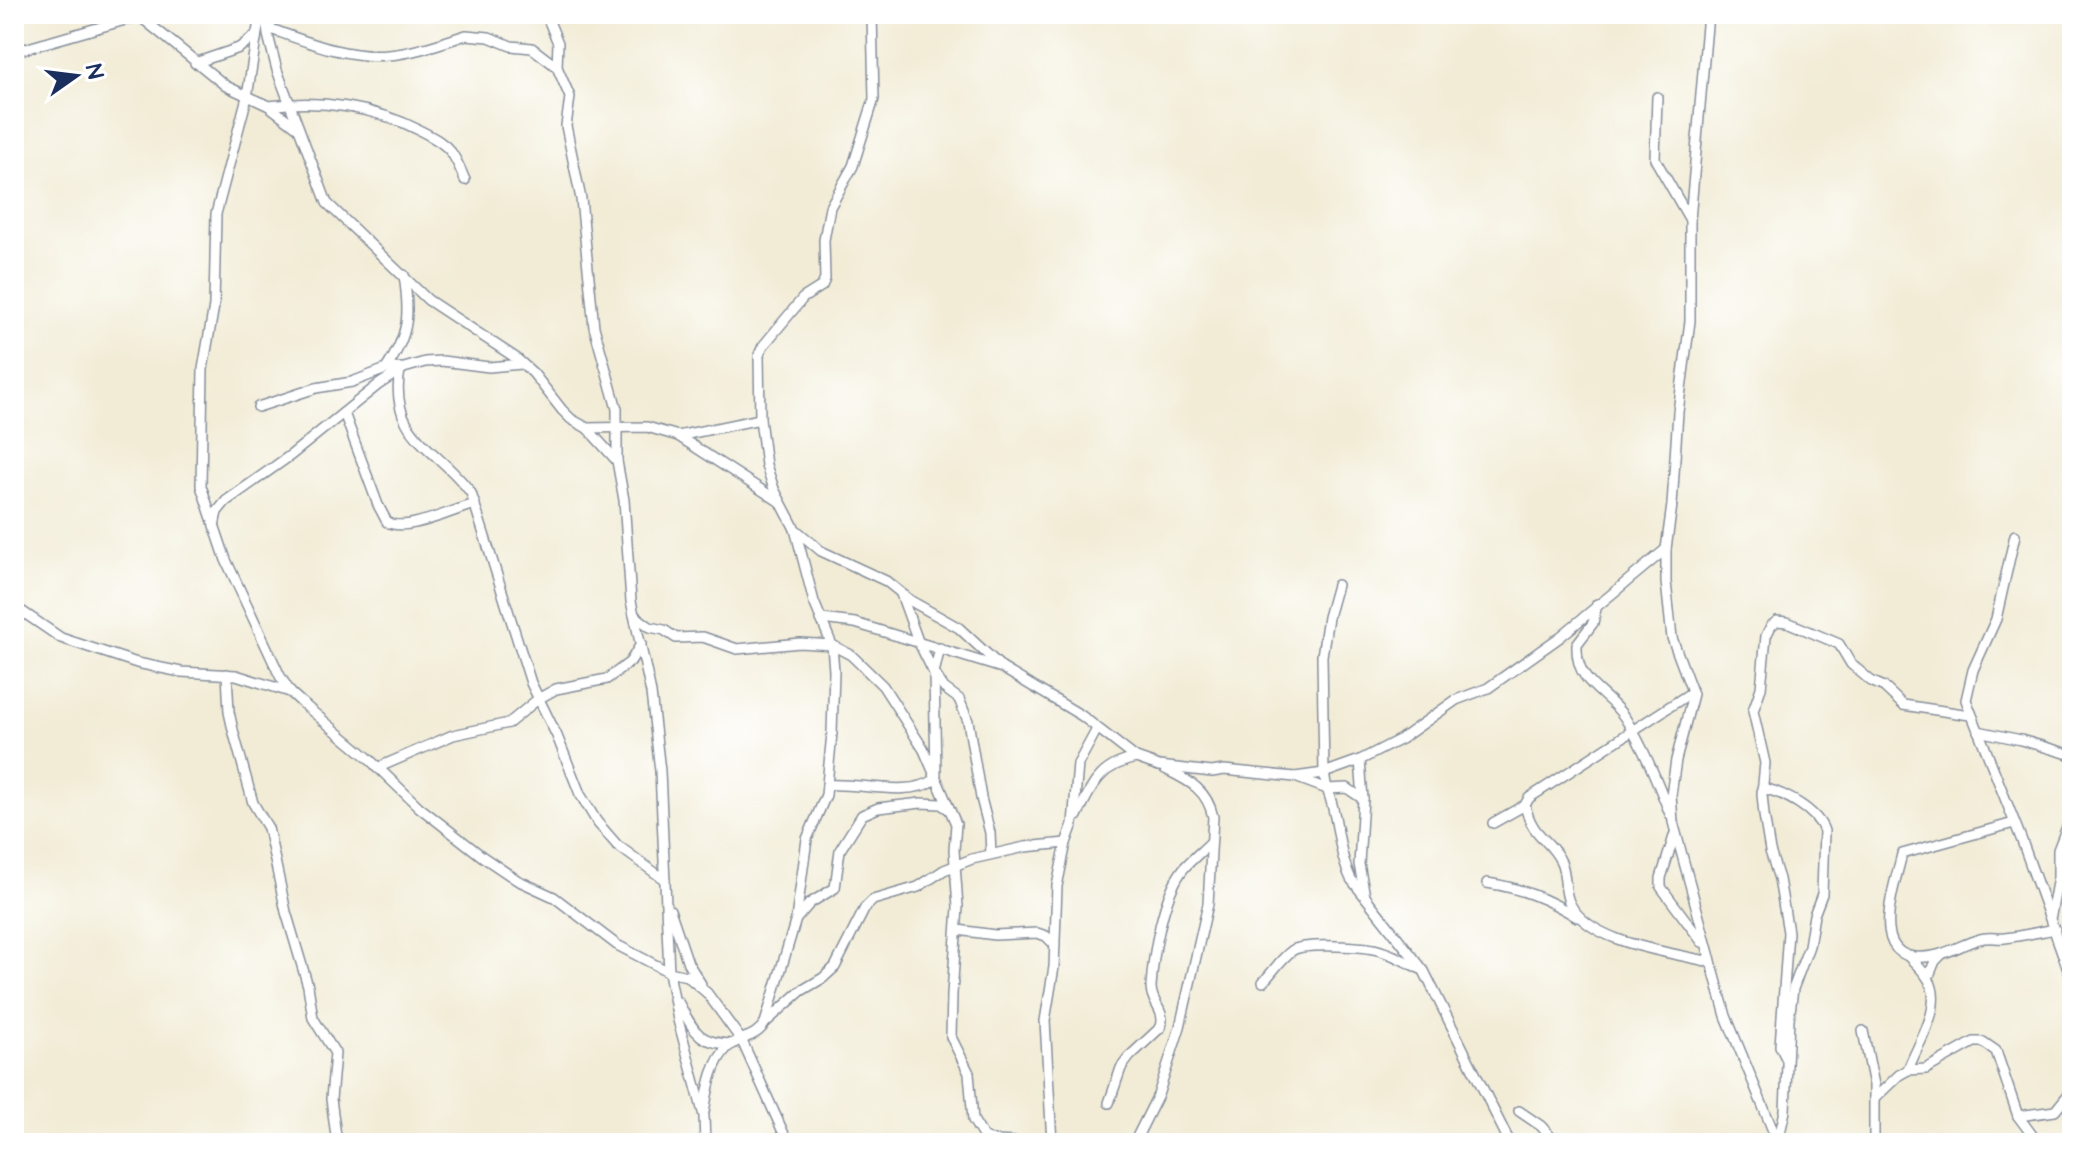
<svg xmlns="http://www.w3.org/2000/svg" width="2086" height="1157" viewBox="0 0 2086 1157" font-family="'Architects Daughter',sans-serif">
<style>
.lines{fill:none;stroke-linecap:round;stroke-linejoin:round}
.street-casing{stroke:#868e9a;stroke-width:12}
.street{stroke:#fff;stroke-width:9}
</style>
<rect width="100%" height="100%" fill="#fff"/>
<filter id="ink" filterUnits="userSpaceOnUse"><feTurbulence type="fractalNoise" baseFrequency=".0125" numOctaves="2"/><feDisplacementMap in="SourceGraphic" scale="16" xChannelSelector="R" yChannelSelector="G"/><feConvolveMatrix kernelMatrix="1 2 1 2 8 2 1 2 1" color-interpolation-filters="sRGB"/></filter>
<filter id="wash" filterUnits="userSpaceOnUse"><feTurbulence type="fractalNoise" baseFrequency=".006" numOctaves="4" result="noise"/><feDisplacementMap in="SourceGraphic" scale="32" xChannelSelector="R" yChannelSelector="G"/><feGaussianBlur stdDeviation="1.8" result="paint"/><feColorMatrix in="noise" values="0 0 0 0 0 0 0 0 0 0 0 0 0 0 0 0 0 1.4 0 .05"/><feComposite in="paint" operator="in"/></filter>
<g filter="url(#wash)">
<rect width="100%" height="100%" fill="#f2ecd6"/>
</g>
<g filter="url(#ink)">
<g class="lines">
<g class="street-casing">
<g id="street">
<path d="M 137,14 L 226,86 L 269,106 L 298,128"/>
<path d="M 260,14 L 247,97 L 216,214 L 214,306 L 203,369 L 201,486 L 226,560 L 280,676 L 290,692 L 301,702 L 367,757 L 419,807 L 483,857 L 517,880 L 554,897 L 617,945 L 669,972 L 687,976 L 707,993 L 742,1041 L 788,1143"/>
<path d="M 266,14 L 268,35 L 277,70 L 327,203 L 428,300 L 516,358 L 533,373 L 562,410 L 571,419 L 587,428 L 617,461 L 624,500 L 631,601 L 651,693 L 660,771 L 669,972 L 678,1020 L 704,1116 L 705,1143"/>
<path d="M 546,14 L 558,43 L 557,67 L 570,97 L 566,126 L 581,199 L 594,327 L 617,409 L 617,461"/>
<path d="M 1708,14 L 1690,220 L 1690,321 L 1678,412 L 1672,505 L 1666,549 L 1666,582 L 1672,638 L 1693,694 L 1676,760 L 1671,795 L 1673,822 L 1726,1016 L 1778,1143"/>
<path d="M 268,28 C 305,41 347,59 388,55 C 414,53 441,43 466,35 L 489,37 L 511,46 L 532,48 L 557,67"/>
<path d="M 14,52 L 139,16"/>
<path d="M 195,63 L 239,48 L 256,35"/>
<path d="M 1657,97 L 1655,159 L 1690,220"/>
<path d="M 269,106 C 321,99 375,107 421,131 C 432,137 443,142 451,152 C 457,160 461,171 465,180"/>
<path d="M 386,369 C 409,334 410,316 404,275"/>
<path d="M 400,370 C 388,437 439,448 471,493 L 531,683 L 557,736 L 580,794 L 597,822 L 617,845 L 665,880"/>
<path d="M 258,407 L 316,388 L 352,382 L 386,369 L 401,368"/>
<path d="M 344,413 L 378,505 L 387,522 C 405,533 455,509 475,504"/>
<path d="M 587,428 L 647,427 L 678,436 L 760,419"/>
<path d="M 678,436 L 777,500"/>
<path d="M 214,526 L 217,512 L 226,501 L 291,455 L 378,385 L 404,368 L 425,362 L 442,361 L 489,367 L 522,364"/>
<path d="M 795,529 L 821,551 L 886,581 L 911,601 L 959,628 L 1000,666"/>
<path d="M 2015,535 L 1996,619 L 1973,670 L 1966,700 L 2022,841 L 2072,980"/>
<path d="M 1337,585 L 1328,617 L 1322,656 L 1324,773 L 1327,789 L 1347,788 L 1363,799"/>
<path d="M 901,594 L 918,641 L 934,673 L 944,688 L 959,699 L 968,721 L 981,798 L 990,833 L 991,854"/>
<path d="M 1597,604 L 1593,623 L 1577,644 C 1575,685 1606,690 1625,718 C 1644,748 1657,781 1670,814"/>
<path d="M 14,606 L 61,638 L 137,663 L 181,672 L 236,675 L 290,692"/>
<path d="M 634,615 L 650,627 L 664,630 L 676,638 L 703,637 L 737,649 L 800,643 L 832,645 L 851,655 L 883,686 L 924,750 L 956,824 L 954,850 L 958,907 L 952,994 L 951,1037 L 969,1073 L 973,1120 L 983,1136 L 993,1141 L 1041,1143"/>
<path d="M 821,619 L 855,623 L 1002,668 L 1082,716 L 1136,758 L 1159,766 L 1212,772 L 1224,770 L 1295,777 L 1327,789 C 1339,818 1337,850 1351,879 L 1424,971 L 1510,1143"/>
<path d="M 227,674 L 229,712 L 233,730 L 253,803 L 268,828 L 286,912 L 308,986 L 313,1018 L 335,1053 L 331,1099 L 337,1143"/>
<path d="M 1978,731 L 2021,740 L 2072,755"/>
<path d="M 1360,760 L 1363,799 L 1359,864 L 1365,896"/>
<path d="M 377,768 L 453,735 L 509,723 L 538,699 L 556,689 L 607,679 L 630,662 L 641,644"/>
<path d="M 1295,777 L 1324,773 L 1360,760 L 1401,739 L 1456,700 L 1488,688 L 1560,637 L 1666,549"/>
<path d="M 827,785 C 858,782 909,798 934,780 L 936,774 L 934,673 L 940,648"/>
<path d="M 1762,788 C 1783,792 1817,810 1824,831 L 1822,894 L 1814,915 L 1809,946 L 1793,989 L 1789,1019 L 1785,1111 L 1778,1142"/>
<path d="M 1525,805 C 1532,838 1550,838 1561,862 C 1567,875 1563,891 1570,904 C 1591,944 1670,952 1711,962"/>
<path d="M 1077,816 C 1093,784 1099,766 1136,758"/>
<path d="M 1493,823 L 1525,805 L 1529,798 L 1692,692"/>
<path d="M 2014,823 L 1902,854 C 1894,889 1864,968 1933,956 C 1950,953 1964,943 1980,939 C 1988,936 1997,939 2005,938 C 2022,936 2038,932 2055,929"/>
<path d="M 1675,833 L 1661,878 L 1661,887 L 1702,942"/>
<path d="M 1487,883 C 1521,888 1548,899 1577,917"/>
<path d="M 670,910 L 688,963 L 701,984"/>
<path d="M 2051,915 L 2058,877 L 2058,850 L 2072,814"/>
<path d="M 797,918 L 810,903 L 835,888 L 840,850 L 862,815 L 878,808 L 921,803 L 941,804 L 950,810"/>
<path d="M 958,930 L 995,935 L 1037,933 L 1046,936 L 1055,945"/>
<path d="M 1908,956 C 1915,963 1924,971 1929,980 C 1944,1008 1917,1044 1908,1070"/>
<path d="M 1928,978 L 1935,961 L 1942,954"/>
<path d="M 1263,982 C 1273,972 1281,958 1293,950 C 1306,943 1367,946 1381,951 C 1395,955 1408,963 1421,969"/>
<path d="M 678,1002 C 694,1030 697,1044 733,1044"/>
<path d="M 765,1023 L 801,991 L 823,978 L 835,967 L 865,908 L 873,900 L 918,887 L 944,870 L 972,859 L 1025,847 L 1066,843"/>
<path d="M 1863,1031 L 1874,1085 L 1874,1143"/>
<path d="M 1786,1058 L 1780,1046 L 1788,932 L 1779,879 L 1770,851 L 1764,815 L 1762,794 L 1765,763 L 1753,711 L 1761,688 L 1766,636 L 1771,626 L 1777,621 L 1787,622 L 1839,644 L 1851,664 L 1871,681 L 1884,687 L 1903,705 L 1970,715"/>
<path d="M 1874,1099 L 1899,1075 L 1908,1070 L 1926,1069 L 1974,1042 L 1983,1042 L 1996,1051 L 2018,1116 L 2038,1143"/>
<path d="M 1109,1103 L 1121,1068 L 1130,1056 L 1161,1027 C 1166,1010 1151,1004 1151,987 C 1153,954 1163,894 1184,868 C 1192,859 1202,851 1211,842"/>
<path d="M 1519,1111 L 1541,1126 L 1556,1143"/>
<path d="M 704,1112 C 708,1091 711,1063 728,1047 C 741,1036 755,1039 765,1023 L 796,919 L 807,839 L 826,795 L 832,733 L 834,671 L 832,645 L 814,602 L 795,529 L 774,489 L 766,465 L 760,419 L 759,355 L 763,346 L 803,298 L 822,286 L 825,279 L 824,240 L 830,207 L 853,166 L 874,99 L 872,14"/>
<path d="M 2018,1116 L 2055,1111 L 2072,1090"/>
<path d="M 1052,1143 L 1045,1021 L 1054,967 L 1057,886 L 1066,843 L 1073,824 L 1078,764 L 1097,729"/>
<path d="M 1134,1143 L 1158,1095 L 1180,1027 L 1208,904 L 1213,817 C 1207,789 1189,781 1165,769"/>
</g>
</g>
<use href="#street" class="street"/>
</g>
</g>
<rect width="2086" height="1157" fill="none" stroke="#fff" stroke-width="48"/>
<g transform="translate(76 76) rotate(76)" stroke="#ffffff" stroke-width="6" paint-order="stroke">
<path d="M0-6L14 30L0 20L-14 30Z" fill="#1b2f5e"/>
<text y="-12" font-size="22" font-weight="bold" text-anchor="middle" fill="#1b2f5e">N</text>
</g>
</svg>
